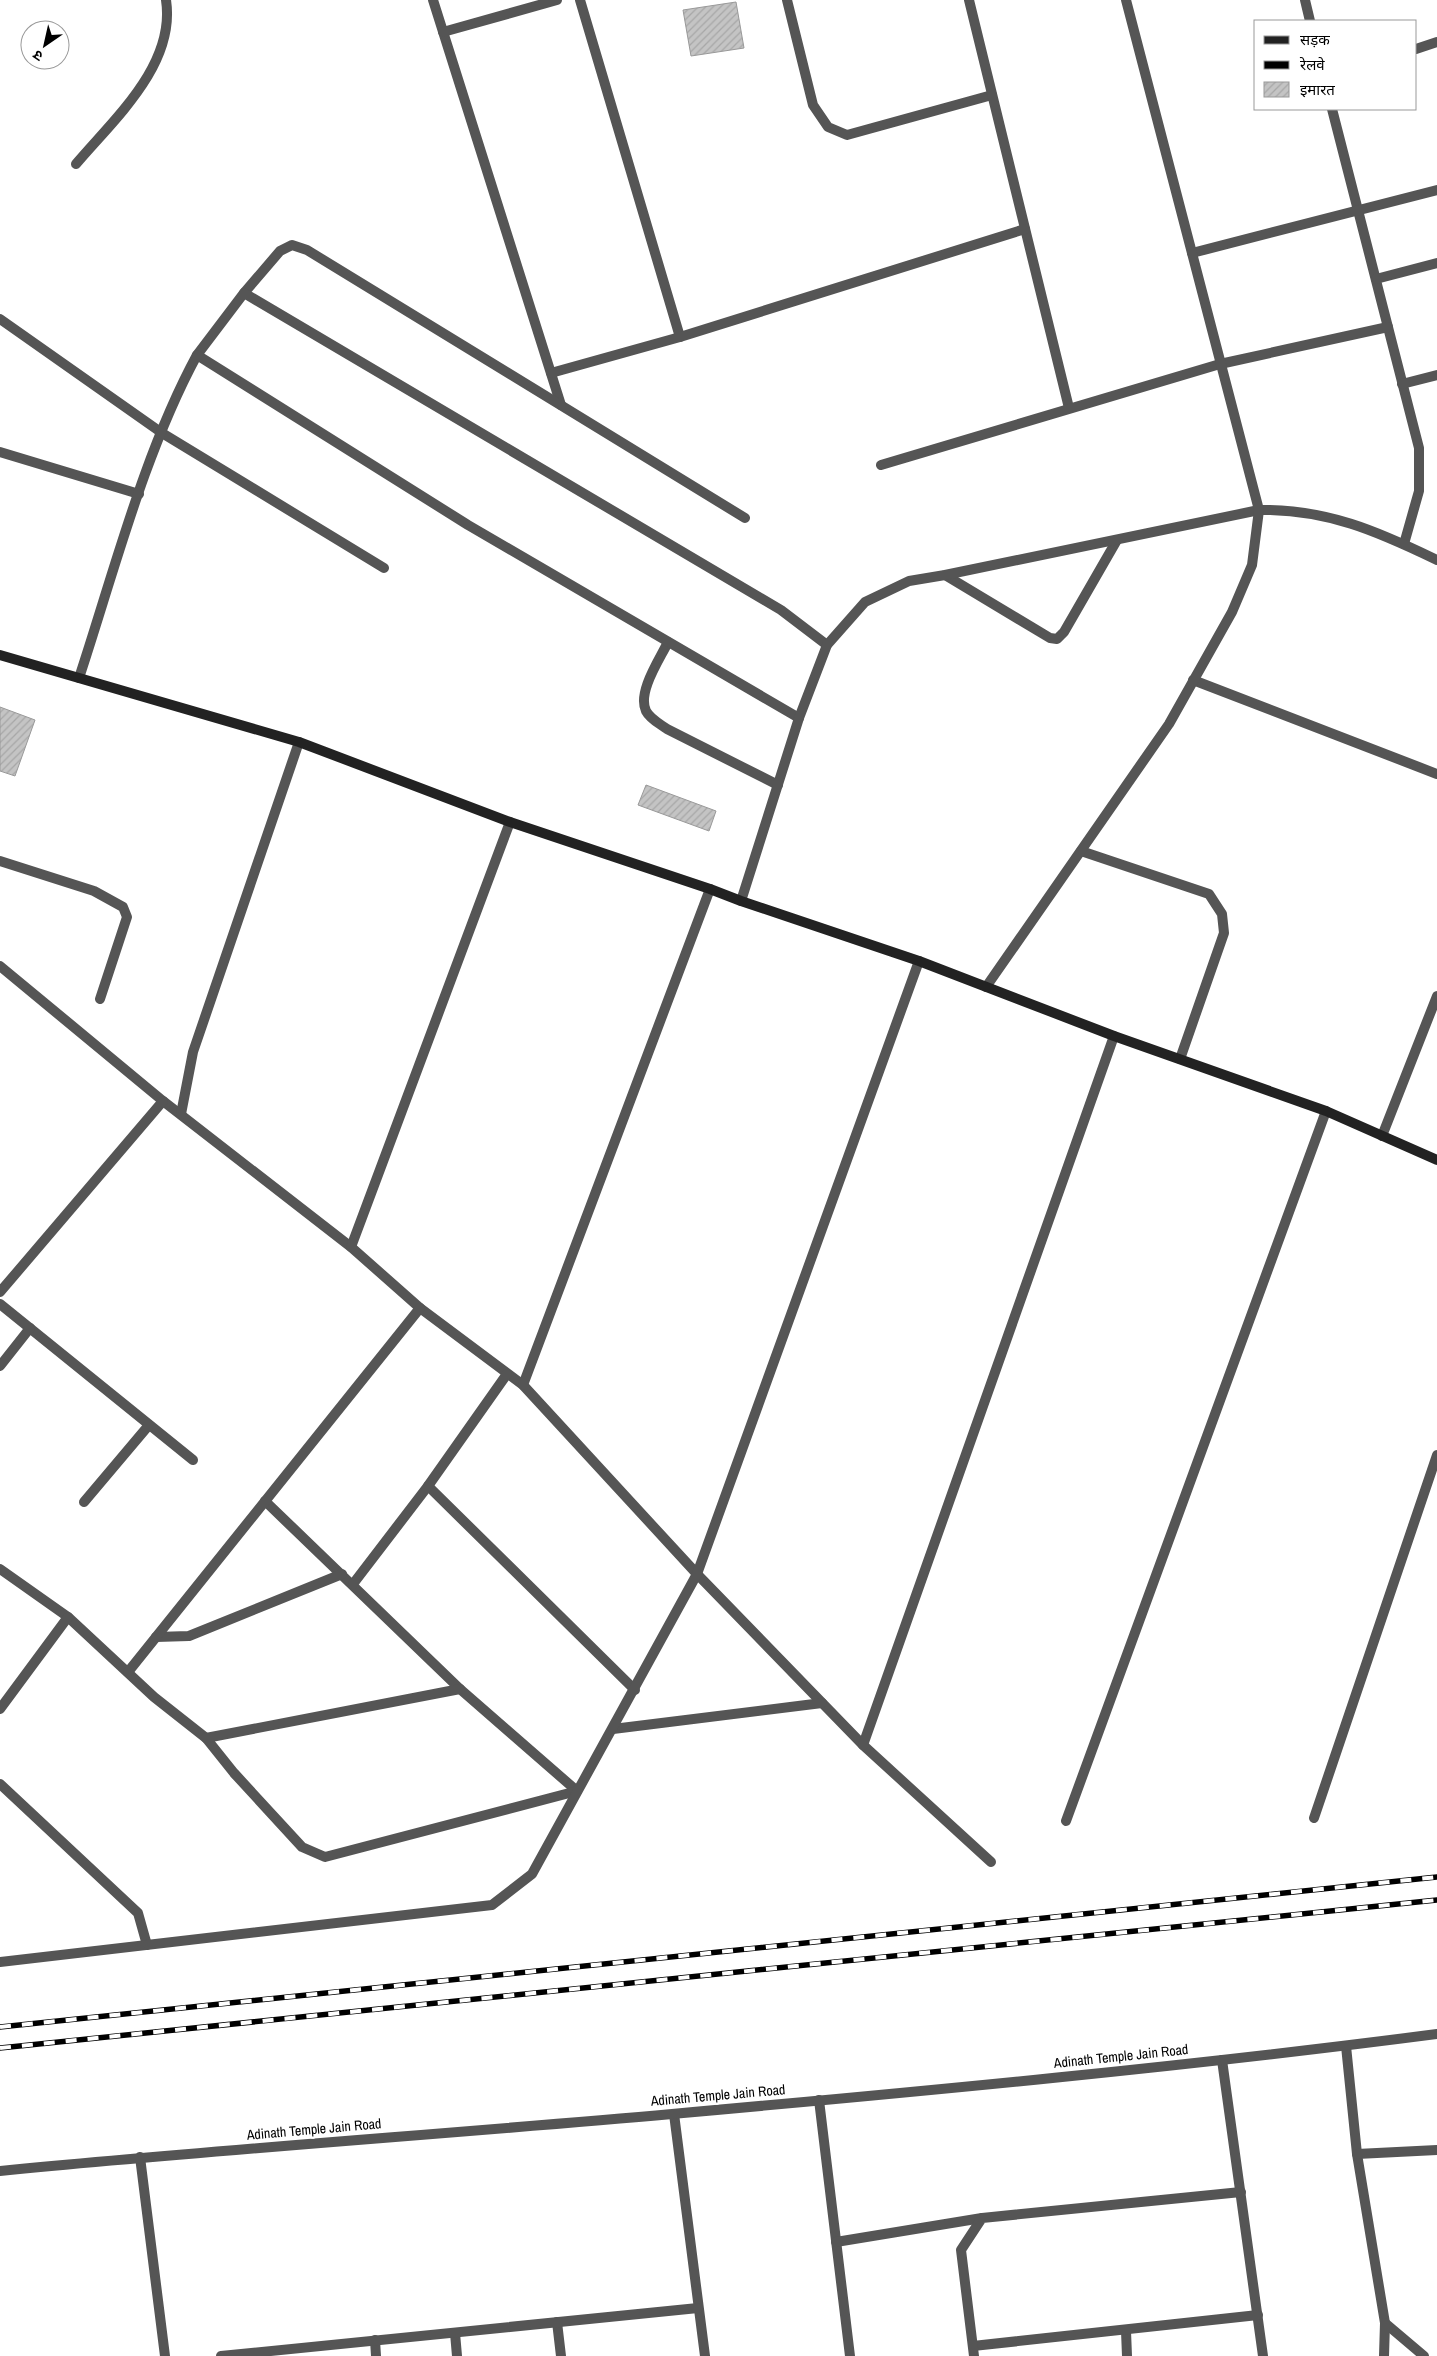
<svg xmlns="http://www.w3.org/2000/svg" width="1437" height="2356" viewBox="0 0 1437 2356" font-family="'Archivo Narrow','Noto Sans Devanagari',sans-serif">
<style>
.building{fill:url(#building-hatch);stroke:#999}
.lines{fill:none;stroke-linecap:round;stroke-linejoin:round}
.street{stroke:#555;stroke-width:10}
.secondary{stroke:#222;stroke-width:10}
.rail-casing{stroke:#000;stroke-width:5.5}
.rail{stroke:#fff;stroke-width:4;stroke-dasharray:11;stroke-linecap:butt}
.labels{text-anchor:middle;dominant-baseline:central;stroke-width:4.5;stroke-linejoin:round;paint-order:stroke}
.street-label{font-size:14px;fill:#000;stroke:#fff}
</style>
<defs>
<pattern id="building-hatch" width="6" height="6" patternUnits="userSpaceOnUse" patternTransform="scale(1.25)"><rect width="6" height="6" fill="#c4c4c4"/><path d="M-1 1l2-2M0 6l6-6M5 7l2-2" fill="none" stroke="#a7a7a7"/></pattern>
</defs>
<rect width="100%" height="100%" fill="#fff"/>
<g class="building">
<path d="M 736,2 L 744,48 L 691,56 L 683,10 Z"/>
<path d="M 0,707 L 35,720 L 15,776 L 0,771 Z"/>
<path d="M 646,785 L 716,811 L 709,831 L 638,805 Z"/>
</g>
<g class="lines">
<g class="street">
<path d="M 433,0 L 561,405"/>
<path d="M 580,0 L 680,337"/>
<path d="M 787,0 L 813,105 L 828,127 L 847,135 L 992,95"/>
<path d="M 969,0 L 1069,408"/>
<path d="M 1305,0 L 1310,21"/>
<path d="M 443,32 L 557,0"/>
<path d="M 1416,49 L 1437,42"/>
<path d="M 1332,109 L 1419,448 L 1419,491 L 1404,544"/>
<path d="M 76,164 C 114,119 176,65 166,0"/>
<path d="M 1192,253 L 1437,190"/>
<path d="M 1376,279 L 1437,263"/>
<path d="M 244,293 L 280,251 L 292,245 L 307,250 L 745,518"/>
<path d="M 0,319 L 162,433 L 384,568"/>
<path d="M 197,355 L 244,293 L 781,610 L 827,645"/>
<path d="M 551,373 L 680,337 L 1025,229"/>
<path d="M 1402,384 L 1437,375"/>
<path d="M 0,452 L 139,494"/>
<path d="M 881,465 L 1220,364 L 1388,327"/>
<path d="M 945,575 L 1050,638 L 1057,639 L 1064,632 L 1117,540"/>
<path d="M 668,642 C 660,659 637,692 646,711 C 650,719 660,724 667,729 L 778,785"/>
<path d="M 79,678 C 114,572 144,453 197,355 L 468,525 L 799,718"/>
<path d="M 1193,680 L 1437,774"/>
<path d="M 1081,851 L 1209,894 L 1222,914 L 1224,933 L 1180,1059"/>
<path d="M 0,861 L 94,891 L 123,907 L 127,917 L 100,999"/>
<path d="M 741,901 L 799,718 L 827,645 L 865,602 L 909,581 L 945,575 L 1259,510 C 1327,509 1377,531 1437,560"/>
<path d="M 0,966 L 163,1101 L 351,1247 L 420,1308 L 523,1385 L 697,1574 L 863,1745 L 991,1862"/>
<path d="M 986,987 L 1169,724 L 1232,612 L 1252,565 L 1259,510 L 1126,0"/>
<path d="M 181,1114 L 193,1052 L 299,742"/>
<path d="M 1382,1136 L 1437,996"/>
<path d="M 351,1247 L 510,822"/>
<path d="M 0,1292 L 163,1101"/>
<path d="M 0,1304 L 193,1460"/>
<path d="M 0,1366 L 30,1328"/>
<path d="M 523,1385 L 710,889"/>
<path d="M 428,1486 L 635,1690"/>
<path d="M 265,1501 L 460,1689 L 577,1791"/>
<path d="M 84,1502 L 149,1425"/>
<path d="M 0,1569 L 68,1617 L 154,1697 L 206,1738 L 234,1773 L 302,1847 L 325,1857 L 577,1791"/>
<path d="M 353,1584 L 428,1486 L 507,1374"/>
<path d="M 156,1637 L 189,1636 L 342,1574"/>
<path d="M 128,1672 L 420,1308"/>
<path d="M 0,1709 L 68,1617"/>
<path d="M 613,1729 L 822,1703"/>
<path d="M 206,1738 L 460,1689"/>
<path d="M 863,1745 L 1114,1036"/>
<path d="M 0,1784 L 138,1913 L 147,1945"/>
<path d="M 1314,1818 L 1437,1455"/>
<path d="M 1066,1821 L 1326,1111"/>
<path d="M 0,1962 L 492,1905 L 532,1874 L 697,1574 L 919,961"/>
<path d="M 1346,2046 L 1357,2154 L 1385,2323 L 1384,2356"/>
<path d="M 1222,2060 L 1263,2356"/>
<path d="M 819,2100 L 850,2356"/>
<path d="M 674,2114 L 705,2356"/>
<path d="M 1357,2154 L 1437,2150"/>
<path d="M 140,2157 L 165,2356"/>
<path d="M 0,2171 C 224,2149 448,2134 672,2114 C 927,2091 1183,2067 1437,2034"/>
<path d="M 836,2242 L 982,2218"/>
<path d="M 557,2322 L 561,2356"/>
<path d="M 1385,2323 L 1424,2356"/>
<path d="M 1126,2331 L 1127,2356"/>
<path d="M 455,2333 L 457,2356"/>
<path d="M 375,2340 L 376,2356"/>
<path d="M 973,2346 L 1258,2315"/>
<path d="M 221,2356 L 698,2308"/>
<path d="M 974,2356 L 961,2250 L 982,2218 L 1241,2192"/>
</g>
<path class="secondary" d="M 0,655 L 299,742 L 510,822 L 710,889 L 741,901 L 919,961 L 1114,1036 L 1326,1111 L 1437,1160"/>
<g class="rail-casing">
<g id="rail">
<path d="M 0,2027 L 1437,1877"/>
<path d="M 0,2048 L 1437,1900"/>
</g>
</g>
<use href="#rail" class="rail"/>
</g>
<g class="labels">
<g class="street-label">
<text transform="translate(1121 2056) rotate(-6)">Adinath Temple Jain Road</text>
<text transform="translate(718 2095) rotate(-5)">Adinath Temple Jain Road</text>
<text transform="translate(314 2129) rotate(-5)">Adinath Temple Jain Road</text>
</g>
</g>
<rect x="1254" y="20" width="162" height="90" fill="#ffffff" stroke="#999999"/>
<rect x="1264" y="36" width="25" height="8" fill="#222222" stroke="#999999"/>
<text x="1300" y="45" font-size="15" fill="#000000">सड़क</text>
<rect x="1264" y="61" width="25" height="8" fill="#000000" stroke="#999999"/>
<text x="1300" y="70" font-size="15" fill="#000000">रेलवे</text>
<rect x="1264" y="82" width="25" height="15" fill="url(#building-hatch)" stroke="#999999"/>
<text x="1300" y="95" font-size="15" fill="#000000">इमारत</text>
<g transform="translate(45 45) rotate(214)"><circle r="24" fill="#ffffff" stroke="#999999"/>
<path d="M0-4L9 19L0 12L-9 19Z" fill="#000000"/>
<text y="-8" font-size="14" font-weight="bold" text-anchor="middle" fill="#000000">उ</text>
</g>
</svg>
